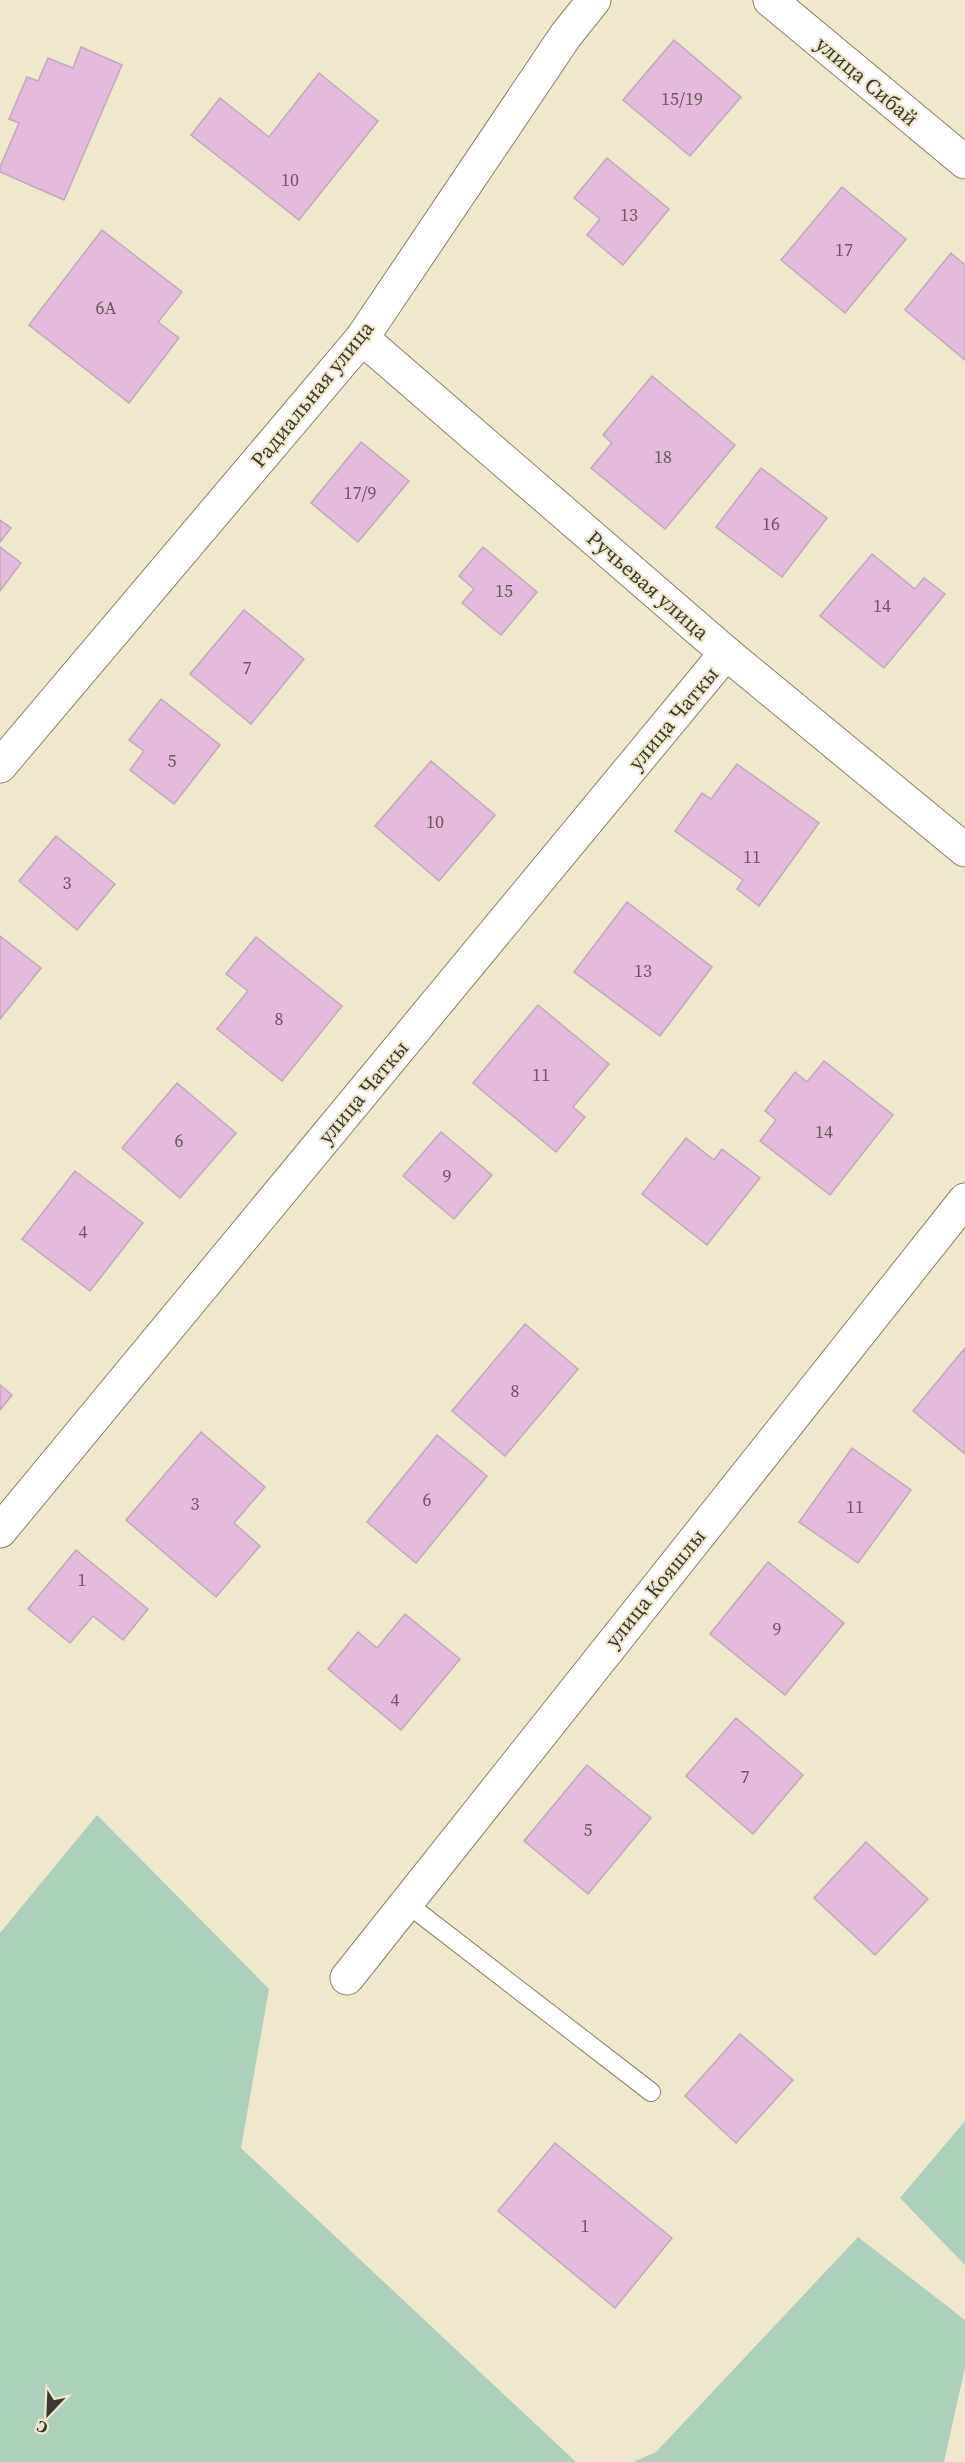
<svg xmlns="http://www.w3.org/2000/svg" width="965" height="2462" viewBox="0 0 965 2462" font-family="'Source Serif 4',serif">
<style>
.green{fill:#acd0bc}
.building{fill:#e4bbdc;stroke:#c0a9bc;stroke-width:1.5}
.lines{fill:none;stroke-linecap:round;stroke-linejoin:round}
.lane-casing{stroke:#888067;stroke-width:20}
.street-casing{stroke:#888067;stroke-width:35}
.lane{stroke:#fff;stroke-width:18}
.street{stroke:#fff;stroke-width:33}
.labels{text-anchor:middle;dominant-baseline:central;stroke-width:4.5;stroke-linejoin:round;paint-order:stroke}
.number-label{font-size:18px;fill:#665a5a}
.street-label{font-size:21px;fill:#3c392e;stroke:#f0e8cd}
</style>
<rect width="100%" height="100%" fill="#f0e8cd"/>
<g class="green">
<path d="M 97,1815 L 269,1989 L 241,2148 L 576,2462 L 0,2462 L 0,1933 Z"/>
<path d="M 965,2121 L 965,2265 L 900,2198 Z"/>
<path d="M 858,2237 L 965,2320 L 965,2367 L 944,2462 L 633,2462 L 656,2452 Z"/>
</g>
<g class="building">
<path d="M 674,40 L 741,97 L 690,156 L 623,100 Z"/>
<path d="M 81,47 L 122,65 L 64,200 L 0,172 L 0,167 L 19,123 L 9,119 L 27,77 L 38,81 L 48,58 L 73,68 Z"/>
<path d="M 319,73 L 378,121 L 299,220 L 191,135 L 220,98 L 269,137 Z"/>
<path d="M 607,158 L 669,209 L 623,265 L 587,235 L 600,219 L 574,198 Z"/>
<path d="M 842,187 L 906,239 L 845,313 L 781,260 Z"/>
<path d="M 102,230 L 182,292 L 158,322 L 179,338 L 129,403 L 29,325 Z"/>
<path d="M 951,253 L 965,265 L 965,360 L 905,310 Z"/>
<path d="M 652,376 L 735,445 L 665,529 L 591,468 L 612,443 L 603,435 Z"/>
<path d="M 361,442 L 409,481 L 358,542 L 311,503 Z"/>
<path d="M 761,468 L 827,518 L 782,577 L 716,527 Z"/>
<path d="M 0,520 L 11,528 L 0,542 Z"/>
<path d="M 0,547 L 21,563 L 0,591 Z"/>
<path d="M 483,547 L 537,592 L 501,635 L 462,603 L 474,589 L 459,576 Z"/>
<path d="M 872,554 L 915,589 L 924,578 L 945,594 L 884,668 L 820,616 Z"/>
<path d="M 244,610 L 304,659 L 251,724 L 190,674 Z"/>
<path d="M 161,699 L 220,745 L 174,804 L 130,770 L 144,751 L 129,740 Z"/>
<path d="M 431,761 L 495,815 L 439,881 L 375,826 Z"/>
<path d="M 737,764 L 819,823 L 759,906 L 737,889 L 743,880 L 675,831 L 702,793 L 711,799 Z"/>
<path d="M 56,836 L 115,884 L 77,930 L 19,881 Z"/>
<path d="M 627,902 L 712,967 L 660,1036 L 574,972 Z"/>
<path d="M 0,936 L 41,968 L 0,1019 Z"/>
<path d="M 256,937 L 342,1006 L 282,1081 L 217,1029 L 248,991 L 226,974 Z"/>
<path d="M 538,1005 L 609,1064 L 573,1107 L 585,1117 L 556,1152 L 473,1083 Z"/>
<path d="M 824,1061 L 893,1115 L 830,1195 L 760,1141 L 776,1120 L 765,1111 L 795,1072 L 807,1082 Z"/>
<path d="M 177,1083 L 236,1133 L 180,1198 L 122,1148 Z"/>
<path d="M 441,1132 L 492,1175 L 454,1219 L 403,1176 Z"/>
<path d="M 686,1138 L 714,1160 L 722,1149 L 760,1178 L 707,1245 L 642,1194 Z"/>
<path d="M 75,1171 L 143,1223 L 90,1291 L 22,1239 Z"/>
<path d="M 525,1324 L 578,1369 L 505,1456 L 452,1411 Z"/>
<path d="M 965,1348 L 965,1454 L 913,1411 Z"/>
<path d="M 0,1385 L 12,1395 L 0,1410 Z"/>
<path d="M 201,1432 L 265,1487 L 234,1523 L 260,1546 L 216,1597 L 126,1520 Z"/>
<path d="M 437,1435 L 487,1476 L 416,1563 L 367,1522 Z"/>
<path d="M 852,1448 L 911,1490 L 858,1563 L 799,1522 Z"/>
<path d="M 76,1550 L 148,1609 L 123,1640 L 93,1616 L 70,1643 L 28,1609 Z"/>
<path d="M 768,1562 L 844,1623 L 785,1695 L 710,1634 Z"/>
<path d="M 405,1614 L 460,1659 L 401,1730 L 328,1669 L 358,1632 L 377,1648 Z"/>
<path d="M 736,1718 L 803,1775 L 753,1834 L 686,1776 Z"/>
<path d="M 587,1765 L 651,1818 L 588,1894 L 524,1841 Z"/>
<path d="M 866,1842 L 928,1899 L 875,1955 L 814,1898 Z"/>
<path d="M 740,2034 L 793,2080 L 736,2143 L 685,2096 Z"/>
<path d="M 555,2143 L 672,2238 L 615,2308 L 498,2211 Z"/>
</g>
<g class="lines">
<g class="lane-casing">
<path id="lane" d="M 405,1902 L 651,2092"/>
</g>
<g class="street-casing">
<g id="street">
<path d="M 770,0 L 965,162"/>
<path d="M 362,338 L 726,653 L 965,850"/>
<path d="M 0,766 L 362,338 L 566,35 L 594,0"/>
<path d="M 0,1531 L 726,653"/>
<path d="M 347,1978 L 965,1200"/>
</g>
</g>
<use href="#lane" class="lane"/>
<use href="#street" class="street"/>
</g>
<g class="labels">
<g class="number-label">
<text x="682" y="98">15/19</text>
<text x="290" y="179">10</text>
<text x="629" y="214">13</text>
<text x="844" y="249">17</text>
<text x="106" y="307">6А</text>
<text x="663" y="456">18</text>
<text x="360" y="492">17/9</text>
<text x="771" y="523">16</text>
<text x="504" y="590">15</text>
<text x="882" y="605">14</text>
<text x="247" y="667">7</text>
<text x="172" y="760">5</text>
<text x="435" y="821">10</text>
<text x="752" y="856">11</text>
<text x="67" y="882">3</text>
<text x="643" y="970">13</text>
<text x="279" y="1018">8</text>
<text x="541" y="1074">11</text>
<text x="824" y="1131">14</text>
<text x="179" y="1140">6</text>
<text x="447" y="1175">9</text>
<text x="83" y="1231">4</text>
<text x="515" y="1390">8</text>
<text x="427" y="1499">6</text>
<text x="195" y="1503">3</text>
<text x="855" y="1506">11</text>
<text x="82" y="1579">1</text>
<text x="777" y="1628">9</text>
<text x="395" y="1699">4</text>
<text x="745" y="1776">7</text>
<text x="588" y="1829">5</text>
<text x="585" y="2225">1</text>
</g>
<g class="street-label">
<text transform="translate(867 81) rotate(40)">улица Сибай</text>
<text transform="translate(312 394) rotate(-51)">Радиальная улица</text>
<text transform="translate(648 585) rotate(41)">Ручьевая улица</text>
<text transform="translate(673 718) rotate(-50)">улица Чаткы</text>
<text transform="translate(363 1092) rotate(-50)">улица Чаткы</text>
<text transform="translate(655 1588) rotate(-51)">улица Кояшлы</text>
</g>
</g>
<g transform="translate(48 2414) rotate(203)" stroke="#f0e8cd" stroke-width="4.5" paint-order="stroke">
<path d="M0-4.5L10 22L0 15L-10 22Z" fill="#3c392e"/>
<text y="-9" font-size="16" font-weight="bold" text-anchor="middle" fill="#3c392e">С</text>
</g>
</svg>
